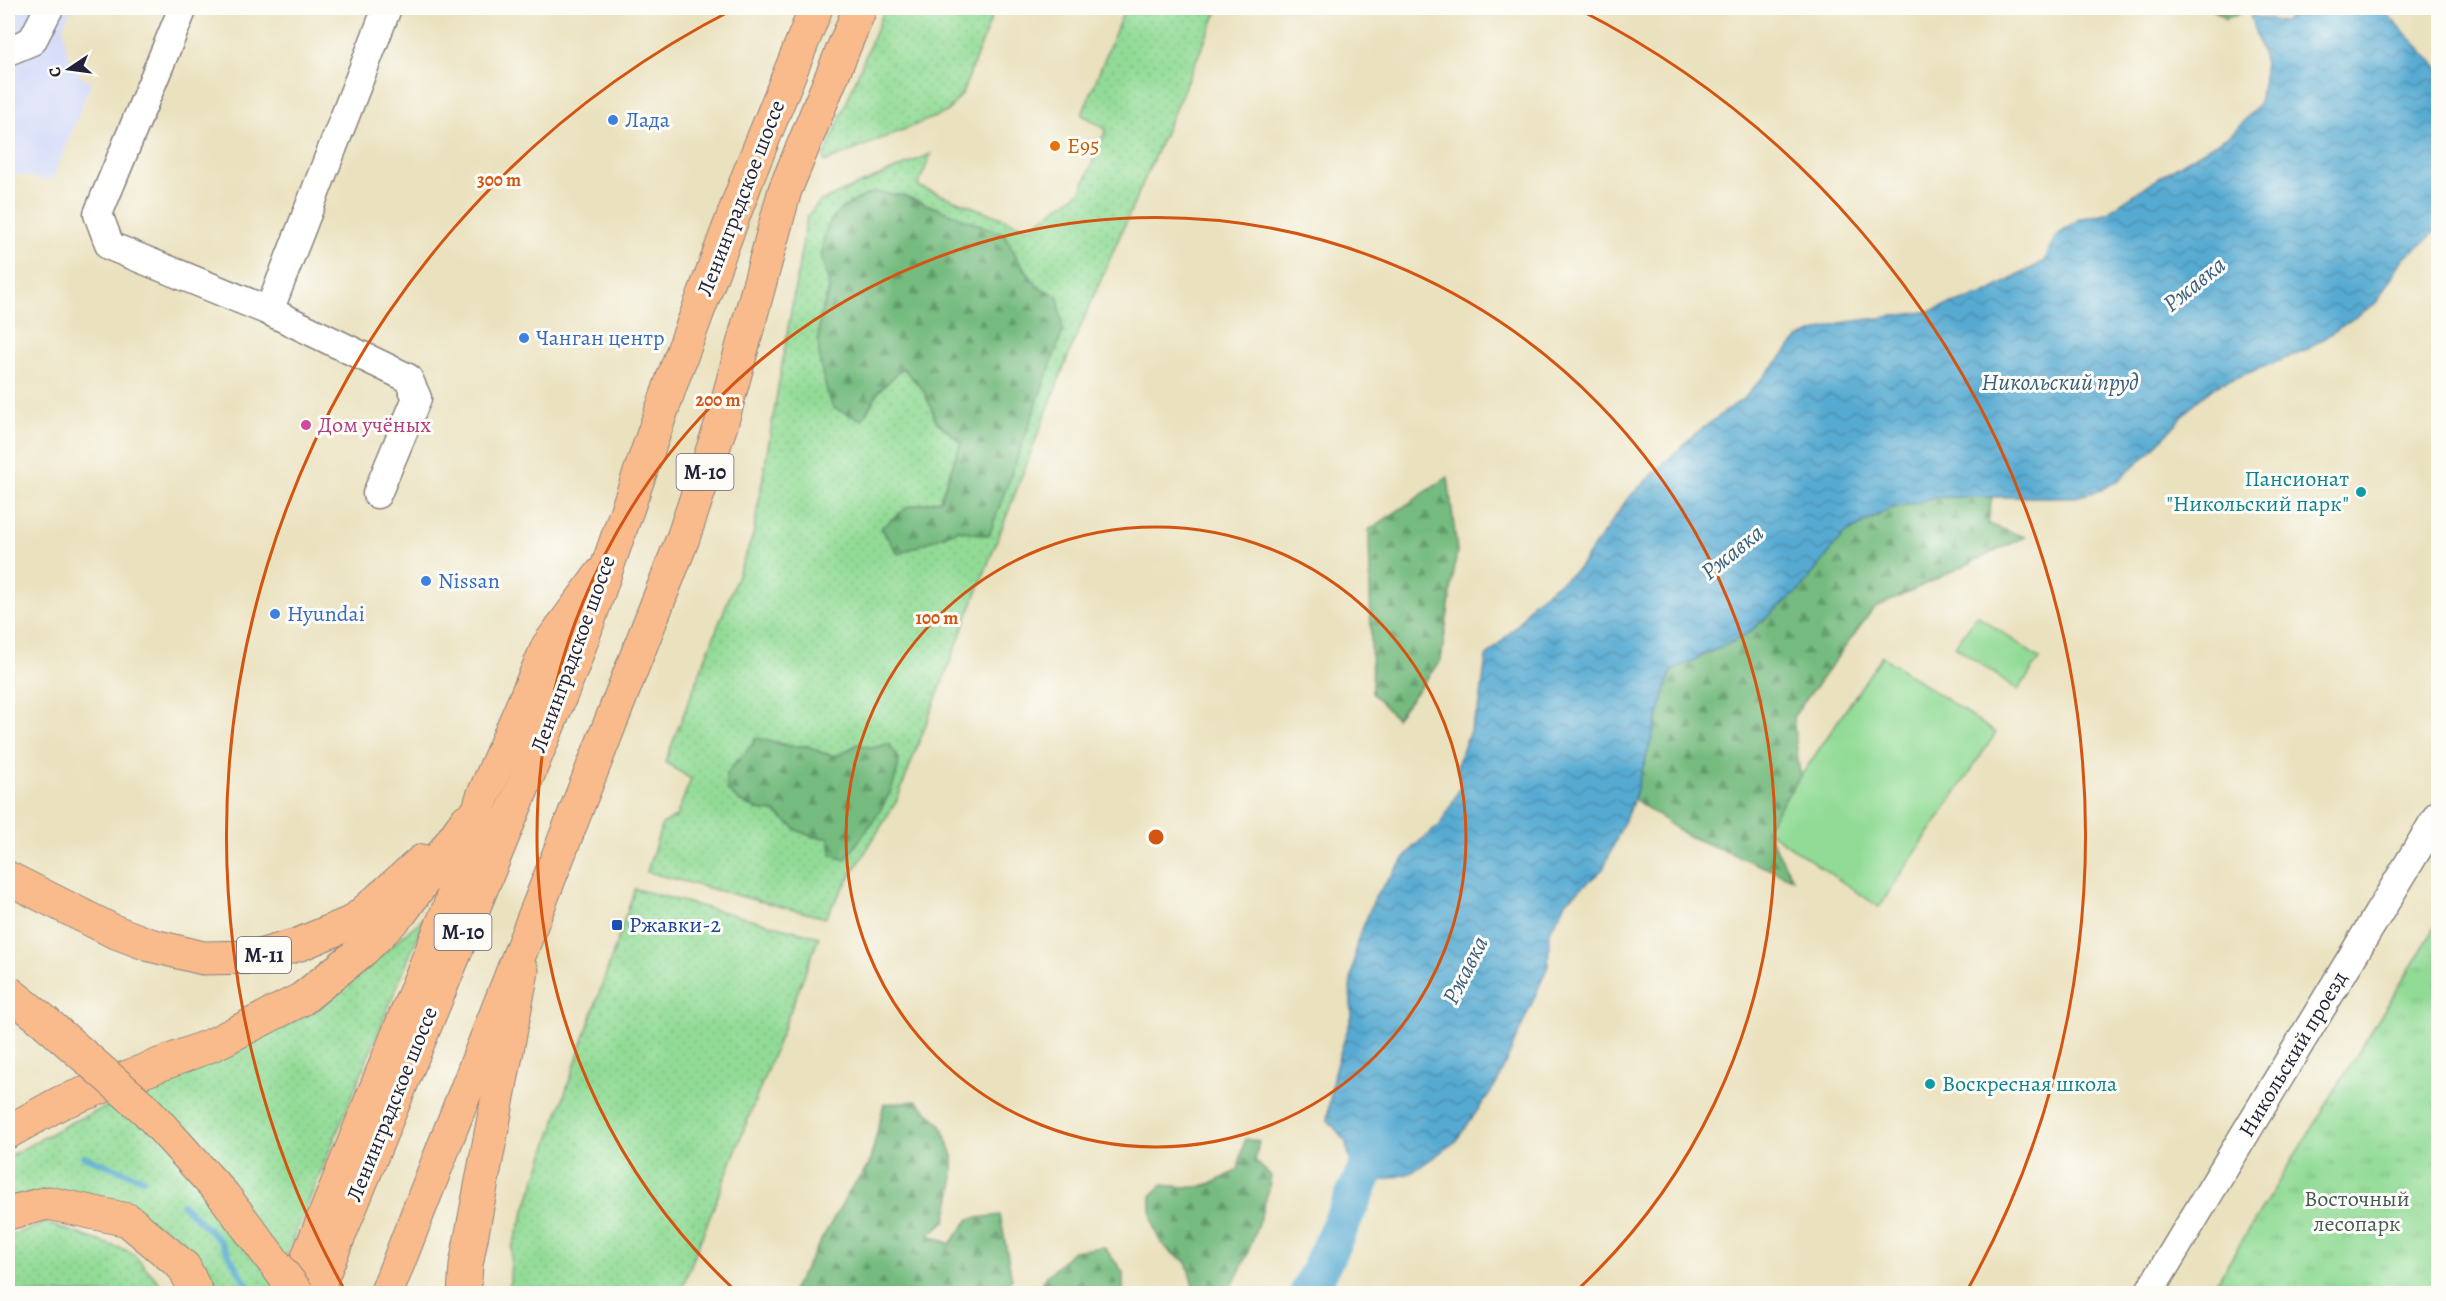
<svg xmlns="http://www.w3.org/2000/svg" width="2446" height="1301" viewBox="0 0 2446 1301" font-family="Alegreya,serif">
<style>
.built{fill:#d2d9f9}
.grass{fill:url(#grass-dots);stroke:#5a7e68;stroke-width:1.5;fill-rule:evenodd}
.forest{fill:url(#forest-firs);stroke:#4c6e5d;stroke-width:1.5}
.park{fill:url(#park-tufts);stroke:#5a7e68;stroke-width:1.5}
.garden{fill:#92db96;stroke:#5a7e68;stroke-width:1.5}
.water{fill:url(#water-waves);stroke:#3c6686;stroke-width:1.5}
.lines{fill:none;stroke-linecap:round;stroke-linejoin:round}
.stream{stroke:#56aad2;stroke-width:6}
.river{stroke:#56aad2;stroke-width:38}
.minor-casing{stroke:#86827c;stroke-width:31}
.major-casing{stroke:#86827c;stroke-width:35}
.highway-casing{stroke:#86827c;stroke-width:35}
.minor{stroke:#fff;stroke-width:28}
.major{stroke:#fabb8c;stroke-width:33}
.highway{stroke:#fabb8c;stroke-width:33}
.major-bridge-casing{stroke:#86827c;stroke-width:35;stroke-linecap:butt}
.major-bridge{stroke:#fabb8c;stroke-width:33}
.ring{fill:none;stroke:#d45411;stroke-width:3}
.shop-dot{fill:#3f7fe0;stroke:#fdfcf7;stroke-width:2}
.food-dot{fill:#e8710a;stroke:#fdfcf7;stroke-width:2}
.hotel-dot{fill:#d1479c;stroke:#fdfcf7;stroke-width:2}
.culture-dot{fill:#0f9aa8;stroke:#fdfcf7;stroke-width:2}
.transit-dot{fill:#1a4fb4;stroke:#fdfcf7;stroke-width:2}
.labels{text-anchor:middle;dominant-baseline:central;stroke-width:6;stroke-linejoin:round;paint-order:stroke}
.shield{fill:#fdfcf7;stroke:#646373;stroke-width:1.5}
.shield-label{font-size:21px;font-weight:bold;fill:#22223b}
.shop-label{font-size:22px;fill:#366cbe;stroke:#fdfcf7;text-anchor:start}
.food-label{font-size:22px;fill:#c56008;stroke:#fdfcf7;text-anchor:start}
.street-label{font-size:22px;fill:#22223b;stroke:#fdfcf7}
.hotel-label{font-size:22px;fill:#b23c85;stroke:#fdfcf7;text-anchor:start}
.culture-label{font-size:22px;fill:#0d838f;stroke:#fdfcf7;text-anchor:end}
.transit-label{font-size:22px;fill:#164399;stroke:#fdfcf7;text-anchor:start}
.park-label{font-size:22px;fill:#445a56;stroke:#fdfcf7}
.water-label{font-size:24px;font-style:italic;fill:#395f7f;stroke:#fdfcf7}
.centre{fill:#d45411;stroke:#fdfcf7;stroke-width:3}
.ring-label{font-size:18px;text-anchor:middle;font-weight:bold;fill:#d45411;stroke:#fdfcf7;stroke-width:6;stroke-linejoin:round;paint-order:stroke}
</style>
<defs>
<pattern id="grass-dots" width="8" height="8" patternUnits="userSpaceOnUse" patternTransform="scale(1.5)"><rect width="8" height="8" fill="#92db96"/><path d="M2 2h.1M6 6h.1" fill="none" stroke="#7ebc82" stroke-width="1.8" stroke-linecap="round"/></pattern>
<pattern id="forest-firs" width="22" height="20" patternUnits="userSpaceOnUse" patternTransform="scale(1.5)"><rect width="22" height="20" fill="#75bb7f"/><path d="M5 1l3.5 6h-7zM16 11l3.5 6h-7z" fill="#609869"/></pattern>
<pattern id="park-tufts" width="24" height="20" patternUnits="userSpaceOnUse" patternTransform="scale(1.5)"><rect width="24" height="20" fill="#92db96"/><path d="M3 7l-1-3M5 7V3M7 7l1-3M15 17l-1-3M17 17v-4M19 17l1-3" fill="none" stroke="#7ebc82"/></pattern>
<pattern id="water-waves" width="16" height="10" patternUnits="userSpaceOnUse" patternTransform="scale(1.5)"><rect width="16" height="10" fill="#56aad2"/><path d="M0 5q4-4 8 0t8 0" fill="none" stroke="#478aac"/></pattern>
</defs>
<rect width="100%" height="100%" fill="#fdfcf7"/>
<filter id="ink" filterUnits="userSpaceOnUse"><feTurbulence type="fractalNoise" baseFrequency=".0167" numOctaves="2"/><feDisplacementMap in="SourceGraphic" scale="12" xChannelSelector="R" yChannelSelector="G"/><feConvolveMatrix kernelMatrix="1 2 1 2 8 2 1 2 1" color-interpolation-filters="sRGB"/></filter>
<filter id="wash" filterUnits="userSpaceOnUse"><feTurbulence type="fractalNoise" baseFrequency=".008" numOctaves="4" result="noise"/><feDisplacementMap in="SourceGraphic" scale="24" xChannelSelector="R" yChannelSelector="G"/><feGaussianBlur stdDeviation="1.35" result="paint"/><feColorMatrix in="noise" values="0 0 0 0 0 0 0 0 0 0 0 0 0 0 0 0 0 1.4 0 .05"/><feComposite in="paint" operator="in"/></filter>
<g filter="url(#wash)">
<rect width="100%" height="100%" fill="#eae1be"/>
<path class="built" d="M 8,8 L 72,8 L 63,25 L 67,53 L 79,75 L 91,83 L 52,181 L 8,173 Z"/>
<g class="grass">
<path d="M 885,8 L 995,8 L 962,94 L 947,112 L 825,162 L 824,157 Z"/>
<path d="M 1125,8 L 1219,8 L 1072,346 L 896,802 L 825,918 L 647,872 L 662,824 L 676,817 L 691,779 L 665,762 L 753,536 L 807,216 L 821,201 L 931,154 L 918,186 L 1028,228 L 1081,191 L 1106,129 L 1082,115 ZM 1004,234 L 1020,263 L 1038,287 L 1058,297 L 958,530 L 898,553 L 908,507 L 940,500 L 961,442 L 937,422 L 924,391 L 903,367 L 878,392 L 862,420 L 820,317 L 829,288 ZM 774,742 L 790,746 L 808,746 L 822,753 L 837,756 L 858,744 L 872,748 L 889,744 L 891,790 L 874,819 L 829,838 L 813,837 L 799,831 L 774,812 L 758,810 L 739,801 L 735,762 L 748,752 Z"/>
<path d="M 635,889 L 819,937 L 680,1293 L 509,1293 L 512,1248 Z"/>
<path d="M 426,916 L 271,1293 L 220,1293 L 166,1230 L 112,1201 L 57,1192 L 8,1196 L 8,1157 L 72,1122 L 205,1064 L 317,1010 Z"/>
<path d="M 46,1223 L 131,1252 L 169,1293 L 8,1293 L 8,1236 Z"/>
</g>
<g class="forest">
<path d="M 2212,8 L 2292,8 L 2282,16 L 2249,9 L 2225,19 Z"/>
<path d="M 875,192 L 905,196 L 1004,234 L 1020,263 L 1038,287 L 1058,296 L 1063,331 L 989,536 L 958,530 L 898,554 L 881,528 L 908,507 L 940,500 L 961,442 L 937,422 L 924,391 L 903,368 L 878,392 L 862,420 L 833,408 C 822,379 815,350 820,318 C 821,308 829,298 829,288 C 829,277 822,267 822,256 C 822,217 841,205 875,192 Z"/>
<path d="M 1448,477 L 1457,551 L 1441,660 L 1396,718 L 1372,693 L 1369,530 Z"/>
<path d="M 1992,496 L 1988,524 L 2025,537 L 1873,609 L 1793,717 L 1800,777 L 1765,829 L 1793,879 L 1686,835 L 1634,799 L 1671,671 L 1744,636 L 1799,591 L 1844,534 L 1889,509 L 1939,497 Z"/>
<path d="M 756,738 L 790,746 L 808,746 L 822,753 L 837,756 L 858,744 L 872,748 L 889,744 L 899,759 C 897,794 866,831 845,860 L 831,854 L 829,838 L 813,837 L 799,831 L 774,812 L 758,810 L 739,801 L 727,790 L 726,774 C 736,761 748,753 756,738 Z"/>
<path d="M 917,1101 L 941,1125 L 953,1156 L 953,1187 L 946,1220 L 929,1235 L 950,1244 L 969,1219 L 1000,1215 L 1012,1279 L 998,1293 L 791,1293 L 850,1190 L 869,1165 L 884,1104 Z"/>
<path d="M 1245,1139 L 1259,1141 L 1255,1161 L 1271,1176 C 1268,1197 1243,1278 1227,1289 C 1218,1295 1205,1295 1195,1293 L 1186,1261 C 1157,1248 1150,1228 1151,1196 L 1162,1185 C 1201,1189 1204,1189 1238,1170 Z"/>
<path d="M 1104,1247 L 1123,1272 L 1123,1293 L 1041,1293 L 1042,1281 L 1073,1251 Z"/>
</g>
<path class="park" d="M 2438,923 L 2438,1293 L 2210,1293 Z"/>
<g class="garden">
<path d="M 1977,615 L 2040,659 L 2018,690 L 1955,646 Z"/>
<path d="M 1882,656 L 1996,733 L 1879,907 L 1765,829 Z"/>
</g>
<path class="water" d="M 2303,8 L 2381,8 L 2438,67 L 2438,230 L 2402,260 L 2376,303 L 2305,351 L 2217,385 L 2196,402 L 2154,448 L 2119,480 L 2101,490 L 2075,497 L 1939,497 L 1889,509 L 1844,534 L 1799,591 L 1744,636 L 1671,671 L 1634,799 L 1603,869 L 1567,901 L 1550,931 L 1548,966 L 1497,1083 L 1455,1142 L 1411,1173 L 1372,1183 L 1353,1171 L 1345,1140 L 1327,1119 L 1334,1072 L 1352,1016 L 1350,988 L 1357,942 L 1375,897 L 1414,846 L 1440,825 L 1461,786 L 1457,765 L 1480,704 L 1486,657 L 1519,623 L 1533,602 L 1578,569 L 1628,498 L 1696,433 L 1745,397 L 1799,338 L 1840,323 L 1925,312 L 1982,295 L 2045,261 L 2055,237 L 2079,219 L 2106,213 L 2160,177 L 2234,132 L 2259,104 L 2265,63 L 2250,15 L 2284,22 Z"/>
<g class="lines">
<g class="stream">
<path d="M 83,1156 L 143,1179"/>
<path d="M 182,1204 L 220,1241 L 253,1294"/>
</g>
<path class="river" d="M 1308,1294 L 1384,1132"/>
</g>
</g>
<g filter="url(#ink)">
<g class="lines">
<g class="minor-casing">
<g id="minor">
<path d="M 183,8 L 98,214 L 110,246 L 269,311 L 408,378 L 417,398 L 377,494"/>
<path d="M 8,51 L 32,41 L 49,8"/>
<path d="M 269,311 L 387,8"/>
<path d="M 2148,1294 L 2438,815"/>
</g>
</g>
<g class="major-casing">
<g id="major">
<path d="M 8,878 L 113,931 L 150,945 L 203,958 L 256,957 L 300,944 L 353,922 L 422,861"/>
<path d="M 8,1132 L 60,1103 L 214,1044 L 302,999 L 363,950 L 402,911 L 467,820"/>
<path d="M 8,1213 L 48,1203 L 128,1220 L 184,1267 L 197,1294"/>
<path d="M 293,1294 L 449,908 L 482,799 L 548,646 L 601,574"/>
<path d="M 464,1294 L 466,1265 L 522,971"/>
</g>
</g>
<g class="highway-casing">
<g id="highway">
<path d="M 315,1294 L 573,665 L 673,378 L 749,174 L 816,8"/>
<path d="M 386,1294 L 683,538 L 721,425 L 785,190 L 860,8"/>
</g>
</g>
<use href="#minor" class="minor"/>
<use href="#major" class="major"/>
<use href="#highway" class="highway"/>
<g class="major-bridge-casing">
<path id="major-bridge" d="M 8,992 L 43,1020 L 146,1110 L 224,1196 L 298,1294"/>
</g>
<use href="#major-bridge" class="major-bridge"/>
</g>
</g>
<g class="ring">
<circle cx="1156" cy="837" r="310"/>
<path d="M738 1293A619 619 0 1 1 1574 1293"/>
<path d="M343 1287A929 929 0 0 1 734 9M1578 9A929 929 0 0 1 1969 1287"/>
</g>
<g class="shop-dot">
<circle cx="613" cy="120" r="6"/>
<circle cx="524" cy="338" r="6"/>
<circle cx="426" cy="581" r="6"/>
<circle cx="275" cy="614" r="6"/>
</g>
<circle class="food-dot" cx="1055" cy="146" r="6"/>
<circle class="hotel-dot" cx="306" cy="425" r="6"/>
<g class="culture-dot">
<circle cx="2361" cy="492" r="6"/>
<circle cx="1930" cy="1084" r="6"/>
</g>
<rect class="transit-dot" x="611" y="919" width="12" height="12" rx="3"/>
<g class="labels">
<g class="shield">
<rect x="676.5" y="454" width="57" height="36" rx="4.5"/>
<rect x="434.5" y="914" width="57" height="36" rx="4.5"/>
<rect x="237" y="937" width="54" height="36" rx="4.5"/>
</g>
<g class="shield-label">
<text x="705" y="472">М-10</text>
<text x="463" y="932">М-10</text>
<text x="264" y="955">М-11</text>
</g>
<g class="shop-label">
<text x="625" y="120">Лада</text>
<text x="536" y="338">Чанган центр</text>
<text x="438" y="581">Nissan</text>
<text x="287" y="614">Hyundai</text>
</g>
<g class="food-label">
<text x="1067" y="146">E95</text>
</g>
<g class="street-label">
<text transform="translate(741 198) rotate(-69)">Ленинградское шоссе</text>
<text transform="translate(573 654) rotate(-70)">Ленинградское шоссе</text>
<text transform="translate(2293 1054) rotate(-59)">Никольский проезд</text>
<text transform="translate(392 1104) rotate(-68)">Ленинградское шоссе</text>
</g>
<g class="hotel-label">
<text x="318" y="425">Дом учёных</text>
</g>
<g class="culture-label">
<text x="2349" y="479">Пансионат<tspan x="2349" dy="25">"Никольский парк"</tspan></text>
<text x="1942" y="1084" text-anchor="start">Воскресная школа</text>
</g>
<g class="transit-label">
<text x="629" y="925">Ржавки-2</text>
</g>
<g class="park-label">
<text x="2357" y="1199">Восточный<tspan x="2357" dy="25">лесопарк</tspan></text>
</g>
<g class="water-label">
<text transform="translate(2194 284) rotate(-39)">Ржавка</text>
<text x="2060" y="382">Никольский пруд</text>
<text transform="translate(1732 552) rotate(-39)">Ржавка</text>
<text transform="translate(1465 970) rotate(-63)">Ржавка</text>
</g>
</g>
<circle cx="1156" cy="837" r="9" class="centre"/>
<g class="ring-label">
<text x="499" y="186">300 m</text>
<text x="718" y="406">200 m</text>
<text x="937" y="624">100 m</text>
</g>
<rect width="2446" height="1301" fill="none" stroke="#fdfcf7" stroke-width="30"/>
<g transform="translate(69 69) rotate(257)" stroke="#fdfcf7" stroke-width="4.5" paint-order="stroke">
<path d="M0-4.5L10 22L0 15L-10 22Z" fill="#22223b"/>
<text y="-9" font-size="16" font-weight="bold" text-anchor="middle" fill="#22223b">С</text>
</g>
</svg>
